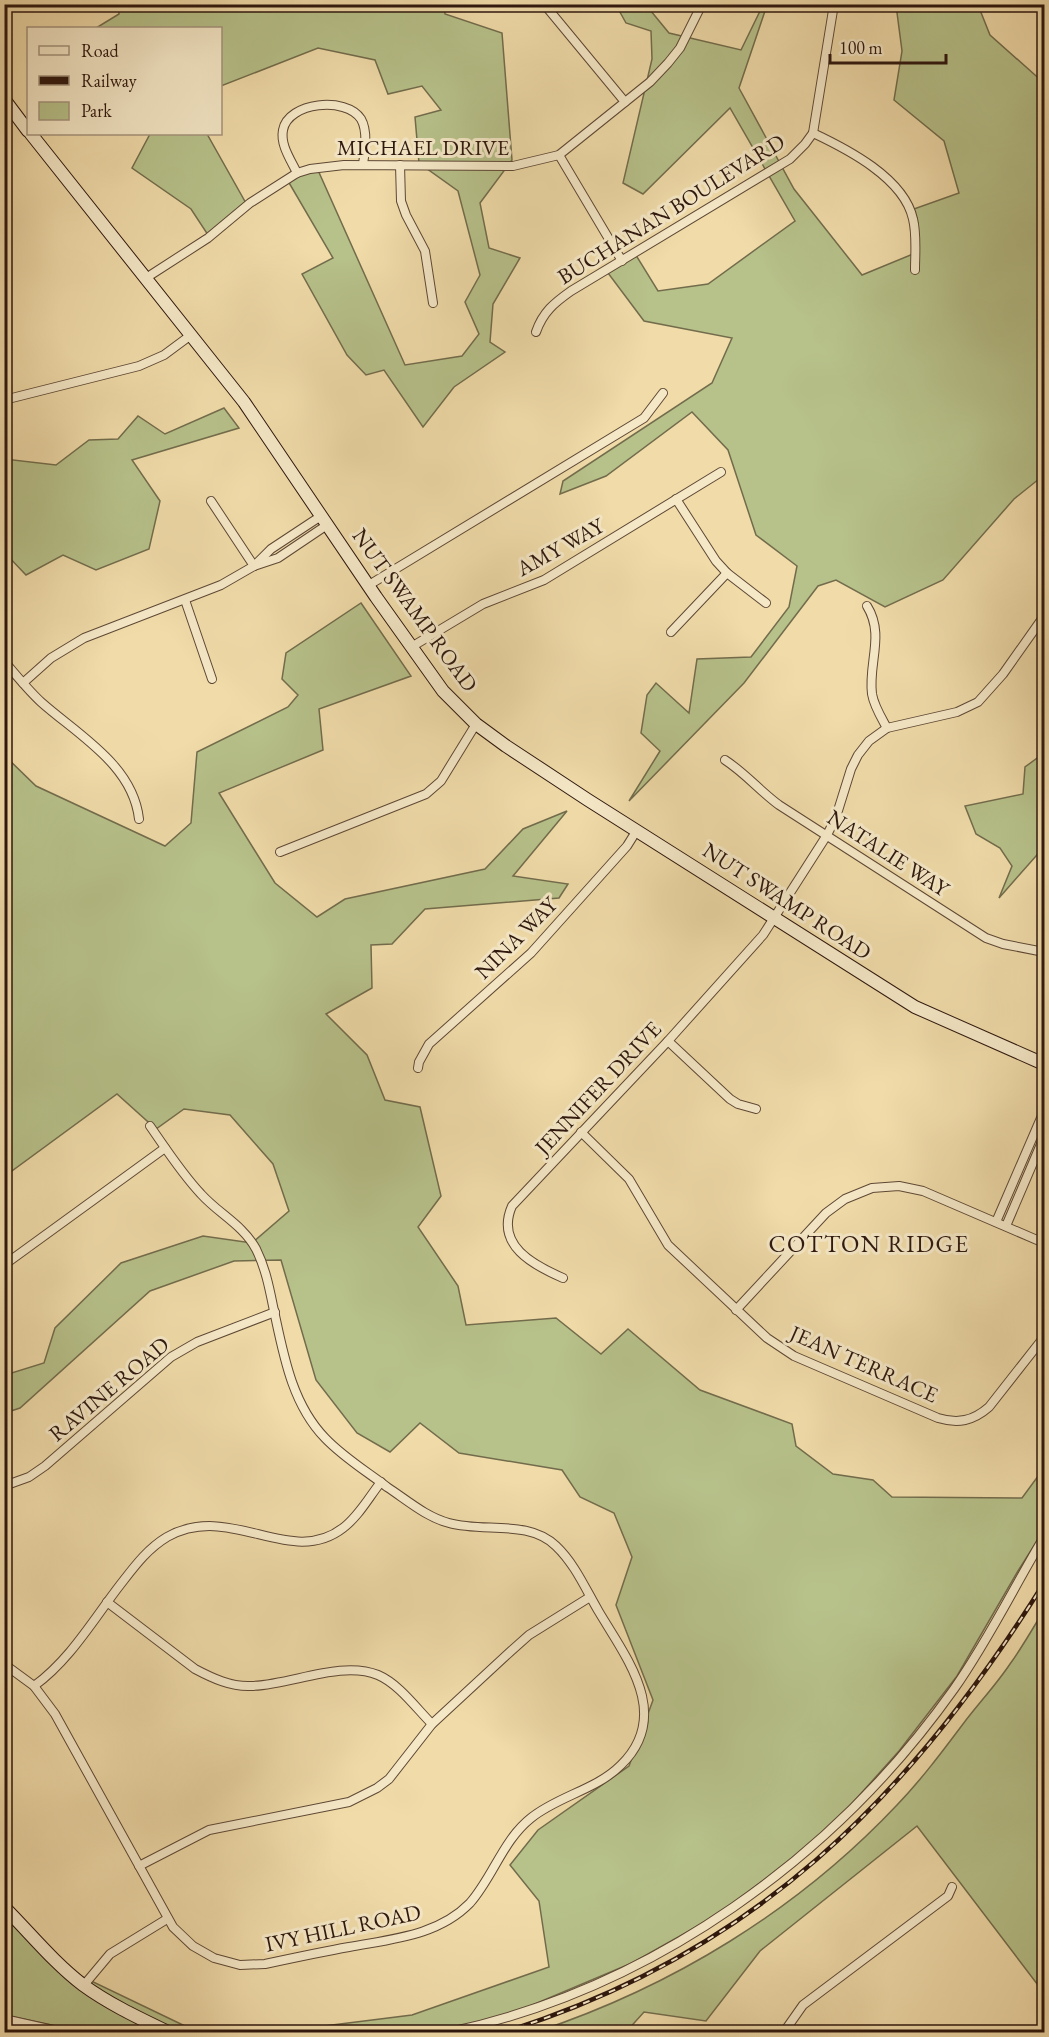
<svg xmlns="http://www.w3.org/2000/svg" width="1049" height="2037" viewBox="0 0 1049 2037" font-family="'EB Garamond',serif">
<style>
.green{fill:#b7c18a;stroke:#726c4c;stroke-width:1.5}
.lines{fill:none;stroke-linecap:round;stroke-linejoin:round}
.street-casing{stroke:#5e4835;stroke-width:10}
.secondary-casing{stroke:#2e170e;stroke-width:14}
.street{stroke:#f5e8c7;stroke-width:8}
.secondary{stroke:#f5e8c7;stroke-width:12}
.rail-casing{stroke:#2e170e;stroke-width:4.5}
.rail{stroke:#f5e8c7;stroke-width:2;stroke-dasharray:7;stroke-linecap:butt}
.labels{text-anchor:middle;dominant-baseline:central;stroke-width:6;stroke-linejoin:round;paint-order:stroke}
.street-label{font-size:22px;fill:#2e170e;stroke:#f5e8c7}
.neighbourhood-label{font-size:24px;letter-spacing:1.5px;fill:#2e170e;stroke:#f5e8c7}
</style>
<rect width="100%" height="100%" fill="#f0dba9"/>
<filter id="stains"><feTurbulence type="fractalNoise" baseFrequency=".00333" numOctaves="4"/><feColorMatrix values="0 0 0 0 .2 0 0 0 0 .09 0 0 0 0 .02 0 0 0 .5 -.17"/></filter>
<radialGradient id="worn" r=".72"><stop offset=".6" stop-color="#630" stop-opacity="0"/><stop offset="1" stop-color="#630" stop-opacity=".3"/></radialGradient>
<g class="green">
<path d="M 444,4 L 445,14 L 502,33 L 512,160 L 480,203 L 489,248 L 520,258 L 493,304 L 490,342 L 505,352 L 454,387 L 423,427 L 384,370 L 366,375 L 347,355 L 302,274 L 333,258 L 288,181 L 317,168 L 405,365 L 462,356 L 479,334 L 465,302 L 480,275 L 458,191 L 419,163 L 415,117 L 441,110 L 422,86 L 388,94 L 375,60 L 318,48 L 221,86 L 220,28 L 96,28 L 119,14 L 119,5 Z"/>
<path d="M 616,5 L 646,5 L 669,33 L 741,50 L 763,5 L 767,5 L 739,88 L 794,189 L 862,275 L 913,254 L 911,210 L 959,193 L 944,141 L 894,100 L 902,51 L 896,5 L 978,5 L 990,35 L 1044,83 L 1044,475 L 1014,499 L 943,580 L 885,607 L 836,580 L 818,586 L 744,683 L 629,801 L 660,751 L 641,733 L 647,695 L 656,683 L 689,713 L 697,659 L 751,657 L 789,607 L 797,566 L 756,535 L 728,450 L 692,412 L 606,476 L 560,494 L 563,481 L 712,383 L 732,338 L 644,321 L 605,269 L 634,252 L 658,291 L 708,284 L 795,221 L 730,108 L 643,194 L 623,183 L 652,59 L 651,31 L 626,23 Z"/>
<path d="M 150,134 L 207,134 L 247,205 L 208,235 L 191,209 L 132,168 Z"/>
<path d="M 224,408 L 239,428 L 132,460 L 160,501 L 149,549 L 96,570 L 63,555 L 26,575 L 5,553 L 5,459 L 56,465 L 89,440 L 118,439 L 138,416 L 165,434 Z"/>
<path d="M 361,603 L 411,676 L 319,709 L 323,750 L 219,793 L 275,883 L 317,917 L 345,899 L 485,869 L 523,829 L 567,811 L 513,876 L 568,884 L 559,898 L 425,909 L 392,944 L 371,945 L 372,988 L 326,1014 L 367,1055 L 385,1100 L 420,1107 L 441,1196 L 418,1227 L 458,1286 L 466,1325 L 556,1318 L 601,1354 L 628,1329 L 700,1390 L 792,1424 L 796,1446 L 833,1474 L 873,1480 L 892,1497 L 1022,1498 L 1044,1468 L 1044,1530 L 1018,1571 L 957,1676 L 899,1751 L 839,1818 L 804,1850 L 732,1904 L 698,1926 L 632,1963 L 523,2009 L 479,2022 L 438,2032 L 276,2032 L 412,2015 L 549,1967 L 539,1901 L 510,1865 L 538,1830 L 629,1766 L 653,1700 L 616,1605 L 632,1557 L 614,1513 L 580,1497 L 562,1470 L 459,1453 L 420,1423 L 390,1452 L 357,1433 L 316,1380 L 281,1260 L 234,1261 L 150,1291 L 20,1408 L 5,1413 L 5,1375 L 44,1363 L 55,1328 L 121,1263 L 203,1236 L 252,1243 L 289,1211 L 273,1164 L 230,1115 L 184,1109 L 156,1129 L 117,1094 L 5,1176 L 4,755 L 36,786 L 165,846 L 191,823 L 197,752 L 288,707 L 298,695 L 282,679 L 286,653 Z"/>
<path d="M 1044,753 L 1044,847 L 999,898 L 1012,866 L 1000,848 L 976,834 L 965,806 L 1023,794 L 1025,767 Z"/>
<path d="M 1044,1610 L 1044,1993 L 917,1826 L 760,1951 L 706,2021 L 644,2012 L 626,2032 L 536,2032 C 672,1987 798,1910 897,1805 C 921,1780 942,1752 963,1724 C 978,1704 996,1685 1010,1664 C 1023,1646 1033,1628 1044,1610 Z"/>
<path d="M 4,1906 L 64,1968 L 185,2026 L 202,2032 L 84,2032 L 5,2015 Z"/>
</g>
<g class="lines">
<g class="street-casing">
<g id="street">
<path d="M 544,4 L 625,102"/>
<path d="M 813,133 C 847,149 904,178 913,219 C 917,235 915,254 915,270"/>
<path d="M 559,155 L 622,261"/>
<path d="M 400,165 L 401,201 L 406,215 L 425,251 L 433,303"/>
<path d="M 297,173 C 291,160 280,145 283,130 C 288,102 346,96 361,119 C 368,131 365,151 363,164"/>
<path d="M 146,278 L 208,238 L 250,203 L 297,173 L 310,169 L 344,165 L 513,166 L 559,155 L 650,82 L 668,63 L 680,48 L 702,4"/>
<path d="M 536,332 C 543,312 554,303 571,291 L 790,159 L 805,144 L 813,133 L 834,4"/>
<path d="M 4,400 L 139,366 L 164,355 L 191,335"/>
<path d="M 676,499 L 716,561 L 727,573 L 766,603"/>
<path d="M 211,501 L 254,566"/>
<path d="M 254,566 L 271,549 L 321,516"/>
<path d="M 369,585 L 644,418 L 663,393"/>
<path d="M 185,600 L 212,679"/>
<path d="M 867,606 C 885,635 868,663 872,694 C 874,706 881,717 887,728"/>
<path d="M 671,632 L 727,573"/>
<path d="M 413,646 L 483,604 L 544,580 L 721,472"/>
<path d="M 4,661 C 16,675 28,690 41,702 C 78,735 133,765 139,819"/>
<path d="M 23,683 L 51,658 L 84,638 L 221,585 L 254,566 L 278,558 L 327,525"/>
<path d="M 725,760 C 745,773 760,791 779,805 L 986,938 L 1003,944 L 1044,952"/>
<path d="M 280,852 L 426,794 L 441,781 L 476,724"/>
<path d="M 668,1041 L 730,1099 L 738,1104 L 756,1109"/>
<path d="M 418,1068 L 419,1062 L 429,1044 L 531,953 L 627,846 L 637,830"/>
<path d="M 581,1132 L 629,1179 L 668,1245 L 767,1338 L 794,1356 L 938,1418 C 958,1424 973,1421 989,1407 L 1044,1337"/>
<path d="M 996,1222 L 1044,1111"/>
<path d="M 1006,1226 L 1044,1137"/>
<path d="M 4,1265 L 165,1148"/>
<path d="M 563,1278 C 533,1265 495,1245 512,1206 L 668,1041 L 763,935 L 827,835 L 836,817 L 851,769 L 858,755 L 869,741 L 887,728 L 957,712 L 978,702 L 1003,674 L 1044,616"/>
<path d="M 736,1310 L 826,1213 L 845,1199 L 872,1188 L 899,1186 L 923,1191 L 1044,1243"/>
<path d="M 4,1486 L 29,1477 L 45,1466 L 171,1357 L 197,1342 L 275,1312"/>
<path d="M 107,1602 L 195,1669 C 212,1678 231,1687 251,1686 C 291,1685 341,1660 378,1675 C 399,1684 416,1708 432,1724"/>
<path d="M 4,1664 L 34,1686 L 55,1714 L 173,1927 L 193,1946 L 214,1958 L 240,1965 L 265,1964 C 293,1958 321,1952 349,1947 C 391,1939 438,1936 470,1903 C 493,1877 503,1840 531,1818 C 558,1796 596,1790 621,1765 C 672,1715 627,1659 599,1612 C 586,1590 575,1564 556,1546 C 528,1519 484,1533 449,1523 C 426,1517 407,1500 387,1487 C 366,1471 343,1457 325,1438 C 291,1403 283,1352 273,1306 C 269,1286 265,1267 256,1249 C 243,1225 219,1214 201,1194 C 182,1174 166,1149 150,1126"/>
<path d="M 34,1686 C 70,1660 93,1620 120,1585 C 134,1567 147,1549 167,1537 C 231,1501 290,1569 343,1528 C 359,1516 369,1497 381,1482"/>
<path d="M 139,1866 L 209,1830 L 349,1802 L 377,1788 L 389,1779 L 432,1724 L 511,1651 L 529,1635 L 590,1597"/>
<path d="M 84,1985 L 110,1954 L 167,1919"/>
<path d="M 4,2019 L 62,2032"/>
<path d="M 450,2032 C 653,1988 834,1858 954,1689 C 988,1641 1014,1587 1044,1537"/>
<path d="M 784,2032 L 803,2005 L 948,1896 L 952,1887"/>
</g>
</g>
<g class="secondary-casing">
<g id="secondary">
<path d="M 4,99 L 28,131"/>
<path d="M 31,134 L 244,402 L 376,597 L 443,691 L 476,724 L 506,746 L 588,800 L 915,1007 L 1044,1064"/>
<path d="M 4,1907 C 30,1933 54,1963 83,1985 C 109,2004 139,2018 168,2032"/>
</g>
</g>
<use href="#street" class="street"/>
<use href="#secondary" class="secondary"/>
<g class="rail-casing">
<path id="rail" d="M 504,2032 C 752,1955 909,1799 1044,1583"/>
</g>
<use href="#rail" class="rail"/>
</g>
<g class="labels">
<g class="street-label">
<text x="423" y="147">MICHAEL DRIVE</text>
<text transform="translate(671 209) rotate(-32)">BUCHANAN BOULEVARD</text>
<text transform="translate(560 547) rotate(-29)">AMY WAY</text>
<text transform="translate(415 610) rotate(54)">NUT SWAMP ROAD</text>
<text transform="translate(888 853) rotate(33)">NATALIE WAY</text>
<text transform="translate(787 901) rotate(33)">NUT SWAMP ROAD</text>
<text transform="translate(516 938) rotate(-45)">NINA WAY</text>
<text transform="translate(598 1088) rotate(-47)">JENNIFER DRIVE</text>
<text transform="translate(864 1364) rotate(24)">JEAN TERRACE</text>
<text transform="translate(109 1389) rotate(-40)">RAVINE ROAD</text>
<text transform="translate(343 1928) rotate(-12)">IVY HILL ROAD</text>
</g>
<g class="neighbourhood-label">
<text x="869" y="1243">COTTON RIDGE</text>
</g>
</g>
<rect width="1049" height="2037" fill="none" stroke="#f0dba9" stroke-width="24"/>
<rect x="6" y="6" width="1037" height="2025" fill="none" stroke="#2e170e" stroke-width="3"/>
<rect x="12" y="12" width="1025" height="2013" fill="none" stroke="#2e170e" stroke-width="1.5"/>
<rect x="27" y="27" width="195" height="108" fill="#f5e8c7" stroke="#a5947d" stroke-width="1.5"/>
<rect x="39" y="46" width="30" height="9" fill="#f5e8c7" stroke="#a5947d" stroke-width="1.5"/>
<text x="81" y="57" font-size="18" fill="#2e170e">Road</text>
<rect x="39" y="76" width="30" height="9" fill="#2e170e" stroke="#a5947d" stroke-width="1.5"/>
<text x="81" y="87" font-size="18" fill="#2e170e">Railway</text>
<rect x="39" y="102" width="30" height="18" fill="#b7c18a" stroke="#a5947d" stroke-width="1.5"/>
<text x="81" y="117" font-size="18" fill="#2e170e">Park</text>
<path d="M830 54v9h116v-9" fill="none" stroke="#2e170e" stroke-width="3"/>
<text x="839" y="54" font-size="18" fill="#2e170e" stroke="#f5e8c7" stroke-width="4.5" paint-order="stroke">100 m</text>
<rect width="100%" height="100%" filter="url(#stains)"/>
<rect width="100%" height="100%" fill="url(#worn)"/>
</svg>
